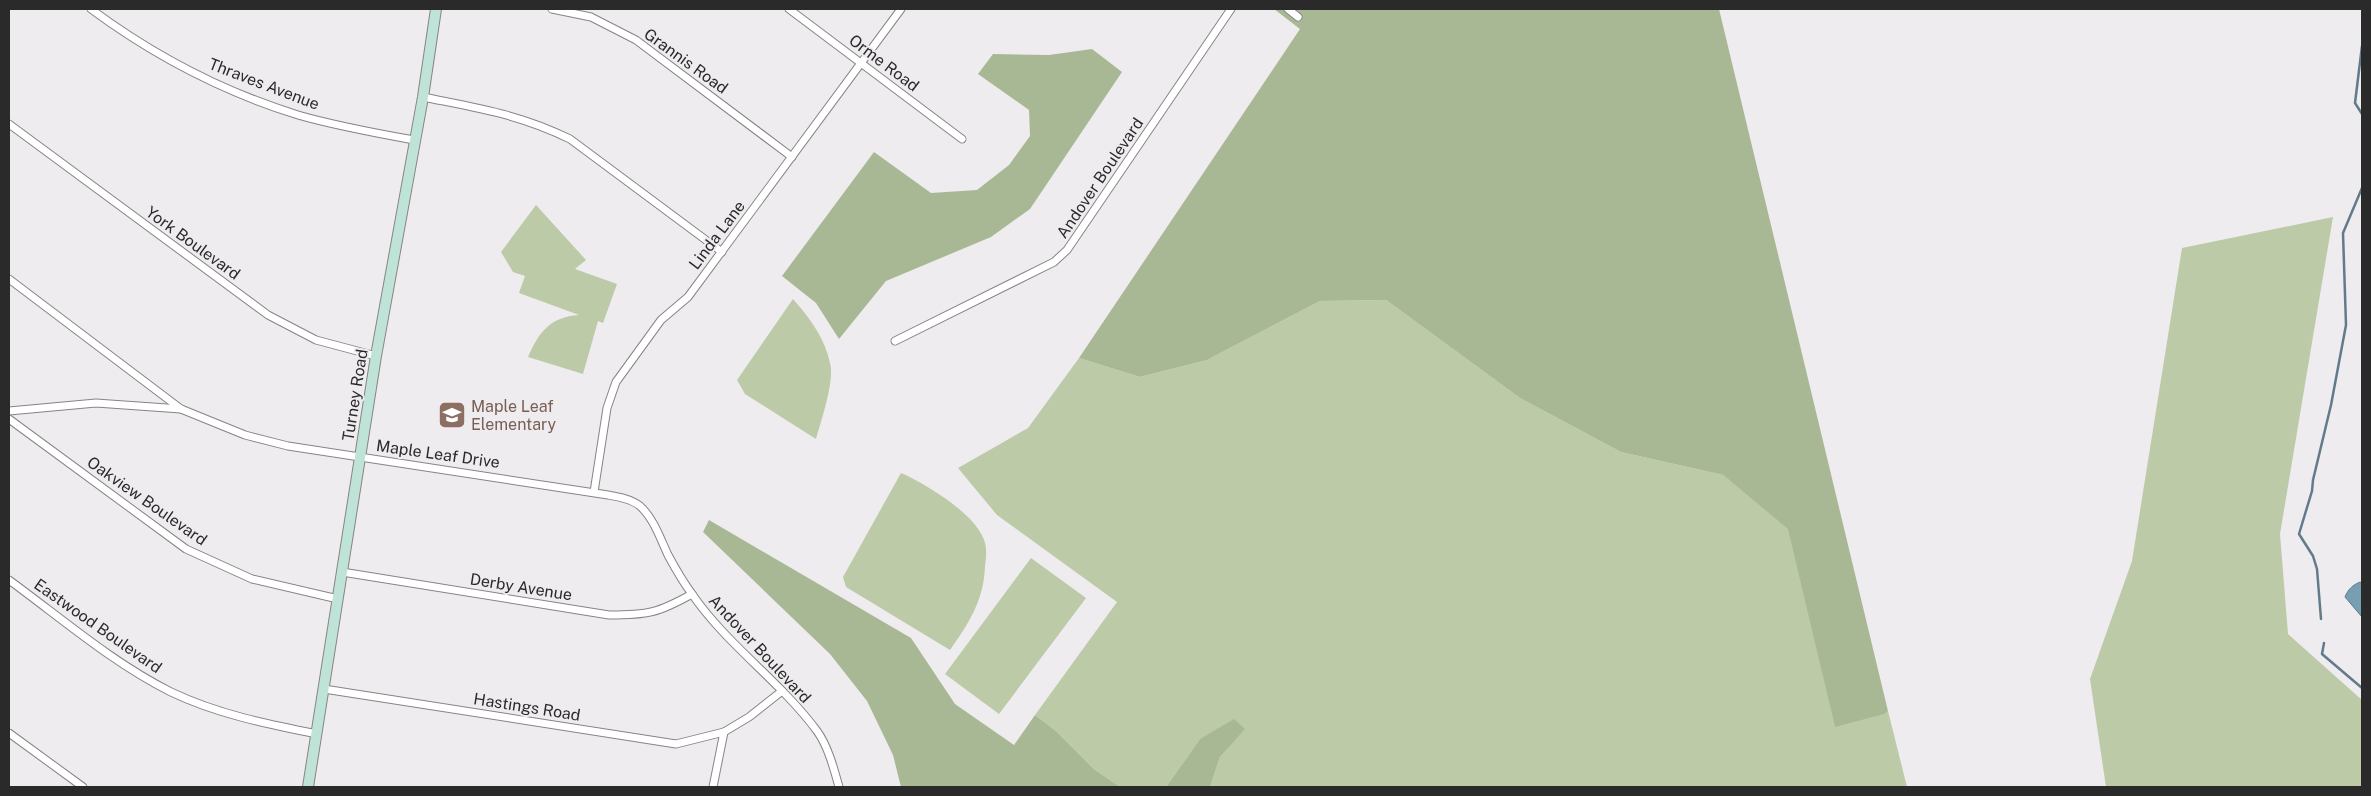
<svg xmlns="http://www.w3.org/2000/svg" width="2371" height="796" viewBox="0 0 2371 796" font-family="'Public Sans',sans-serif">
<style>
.green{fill:#bccaa8}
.forest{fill:#a9b894}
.water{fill:#789eb4;stroke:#617b8b}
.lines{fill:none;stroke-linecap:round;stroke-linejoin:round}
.stream{stroke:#617b8b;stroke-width:2.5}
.street-casing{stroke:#868486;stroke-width:9}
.secondary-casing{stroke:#868486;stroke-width:12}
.street{stroke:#fff;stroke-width:7}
.secondary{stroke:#bfe4d7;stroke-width:10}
.labels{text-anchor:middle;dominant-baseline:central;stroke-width:4;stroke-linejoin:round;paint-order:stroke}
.street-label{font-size:16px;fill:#2b2a2b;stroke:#efecef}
.education-label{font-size:16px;fill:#785e54;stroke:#efecef;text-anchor:start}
</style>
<rect width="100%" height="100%" fill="#efecef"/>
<g class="green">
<path d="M 536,205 L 586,260 L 575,269 L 617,284 L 603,323 L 598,321 L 583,374 L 528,357 C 539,332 550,317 579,315 L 519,293 L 525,276 L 513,272 L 501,252 Z"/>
<path d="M 2333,217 L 2280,534 L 2288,634 L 2362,700 L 2362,787 L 2106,787 L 2090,679 L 2132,561 L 2182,248 Z"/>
<path d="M 793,299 C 809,317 825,338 830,363 C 835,380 821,421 816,439 L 745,394 L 737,380 Z"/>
<path d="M 1386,300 L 1520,398 L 1621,452 L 1723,475 L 1789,529 L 1835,726 L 1888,711 L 1907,787 L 1210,787 L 1220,757 L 1244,729 L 1200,739 L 1166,787 L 1120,787 L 1094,769 L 1056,731 L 1035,715 L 1117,602 L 997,515 L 958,468 L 1028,428 L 1079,358 L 1140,377 L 1207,360 L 1320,301 Z"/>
<path d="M 901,473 C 926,484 978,515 985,543 C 987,550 986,559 985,566 C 984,600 969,623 950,650 L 846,587 L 843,577 Z"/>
<path d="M 1031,558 L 1086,598 L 999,714 L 945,674 Z"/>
</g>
<g class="forest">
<path d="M 1274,9 L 1719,9 L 1888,711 L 1884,714 L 1835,727 L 1788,529 L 1723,475 L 1621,452 L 1520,398 L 1386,300 L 1320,301 L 1207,360 L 1140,377 L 1079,358 L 1300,29 Z"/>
<path d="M 1092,49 L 1122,72 L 1030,209 L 991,237 L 886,281 L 839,339 L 816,303 L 782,276 L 874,152 L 931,193 L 977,190 L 1009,165 L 1030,136 L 1029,110 L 978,74 L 993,54 L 1049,55 Z"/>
<path d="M 709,520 L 911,638 L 955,704 L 1014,745 L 1035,715 L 1056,731 L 1094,769 L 1120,787 L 901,787 L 893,755 L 867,701 L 830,654 L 703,532 Z"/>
<path d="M 1234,719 L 1245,729 L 1220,757 L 1210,787 L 1166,787 L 1200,739 Z"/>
</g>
<path class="water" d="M 2360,582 L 2362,583 L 2362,617 L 2345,597 C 2348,589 2353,585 2360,582 Z"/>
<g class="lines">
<g class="stream">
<path d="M 2362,46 L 2355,103 L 2362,114"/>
<path d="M 2321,619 L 2317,569 L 2313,556 L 2299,534 L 2312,491 L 2313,480 L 2331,405 L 2346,325 L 2343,233 L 2362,188"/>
<path d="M 2324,643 L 2322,654 L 2362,688"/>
</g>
<g class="street-casing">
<g id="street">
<path d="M 91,9 C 153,55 224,92 298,115 C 336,126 375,133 414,140"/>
<path d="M 552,9 L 591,17 L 636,40 L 792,157"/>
<path d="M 789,9 L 962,139"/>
<path d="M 1288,9 L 1298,17"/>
<path d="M 423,97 C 477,108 519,114 570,139 L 722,252"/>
<path d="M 9,124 L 268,315 L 316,340 L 376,356"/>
<path d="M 9,279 L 181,409 L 245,435 L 288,446 L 608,495 C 619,497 631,499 640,506 C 654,519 660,538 668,555 C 675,568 683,582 692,594 C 727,645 780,681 817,731 C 828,746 834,769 839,787"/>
<path d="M 895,341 L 1054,262 L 1067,250 L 1231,9"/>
<path d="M 9,411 L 96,403 L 181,409"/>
<path d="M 9,419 L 186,549 L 252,579 L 338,599"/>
<path d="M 594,492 L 607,408 L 616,382 L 661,320 L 688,297 L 901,9"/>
<path d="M 342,572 L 609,615 C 648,615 658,613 692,594"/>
<path d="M 9,580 C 61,618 113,663 171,692 C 217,714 267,724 317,734"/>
<path d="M 324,689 L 676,744 L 724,732 L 749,717 L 782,691"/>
<path d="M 9,733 L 83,787"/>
<path d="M 713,787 L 724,732"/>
</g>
</g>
<g class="secondary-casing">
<path id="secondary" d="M 308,787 L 376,356 L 423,97 L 436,9"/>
</g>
<use href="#street" class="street"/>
<use href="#secondary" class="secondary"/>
</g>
<defs>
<g id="school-square" transform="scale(1.4375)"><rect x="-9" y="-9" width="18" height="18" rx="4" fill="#8d6e63" stroke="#efecef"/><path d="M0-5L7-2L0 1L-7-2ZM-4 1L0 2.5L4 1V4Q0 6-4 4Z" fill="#fff"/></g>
</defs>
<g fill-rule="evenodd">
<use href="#school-square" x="452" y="415"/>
</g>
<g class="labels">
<g class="street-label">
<text transform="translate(686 61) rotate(36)">Grannis Road</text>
<text transform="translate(884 63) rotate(37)">Orme Road</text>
<text transform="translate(264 84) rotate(21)">Thraves Avenue</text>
<text transform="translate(1100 178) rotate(-56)">Andover Boulevard</text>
<text transform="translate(717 235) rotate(-53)">Linda Lane</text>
<text transform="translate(193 243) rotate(36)">York Boulevard</text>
<text transform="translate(355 395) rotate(-81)">Turney Road</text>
<text transform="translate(438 454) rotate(8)">Maple Leaf Drive</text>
<text transform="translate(147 501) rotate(35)">Oakview Boulevard</text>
<text transform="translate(521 587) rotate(9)">Derby Avenue</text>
<text transform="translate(98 626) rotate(35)">Eastwood Boulevard</text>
<text transform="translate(760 649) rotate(47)">Andover Boulevard</text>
<text transform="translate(527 707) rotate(9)">Hastings Road</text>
</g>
<g class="education-label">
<text x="471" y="406">Maple Leaf<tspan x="471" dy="18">Elementary</tspan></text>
</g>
</g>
<rect width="2371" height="796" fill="none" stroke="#2b2a2b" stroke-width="20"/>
</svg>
